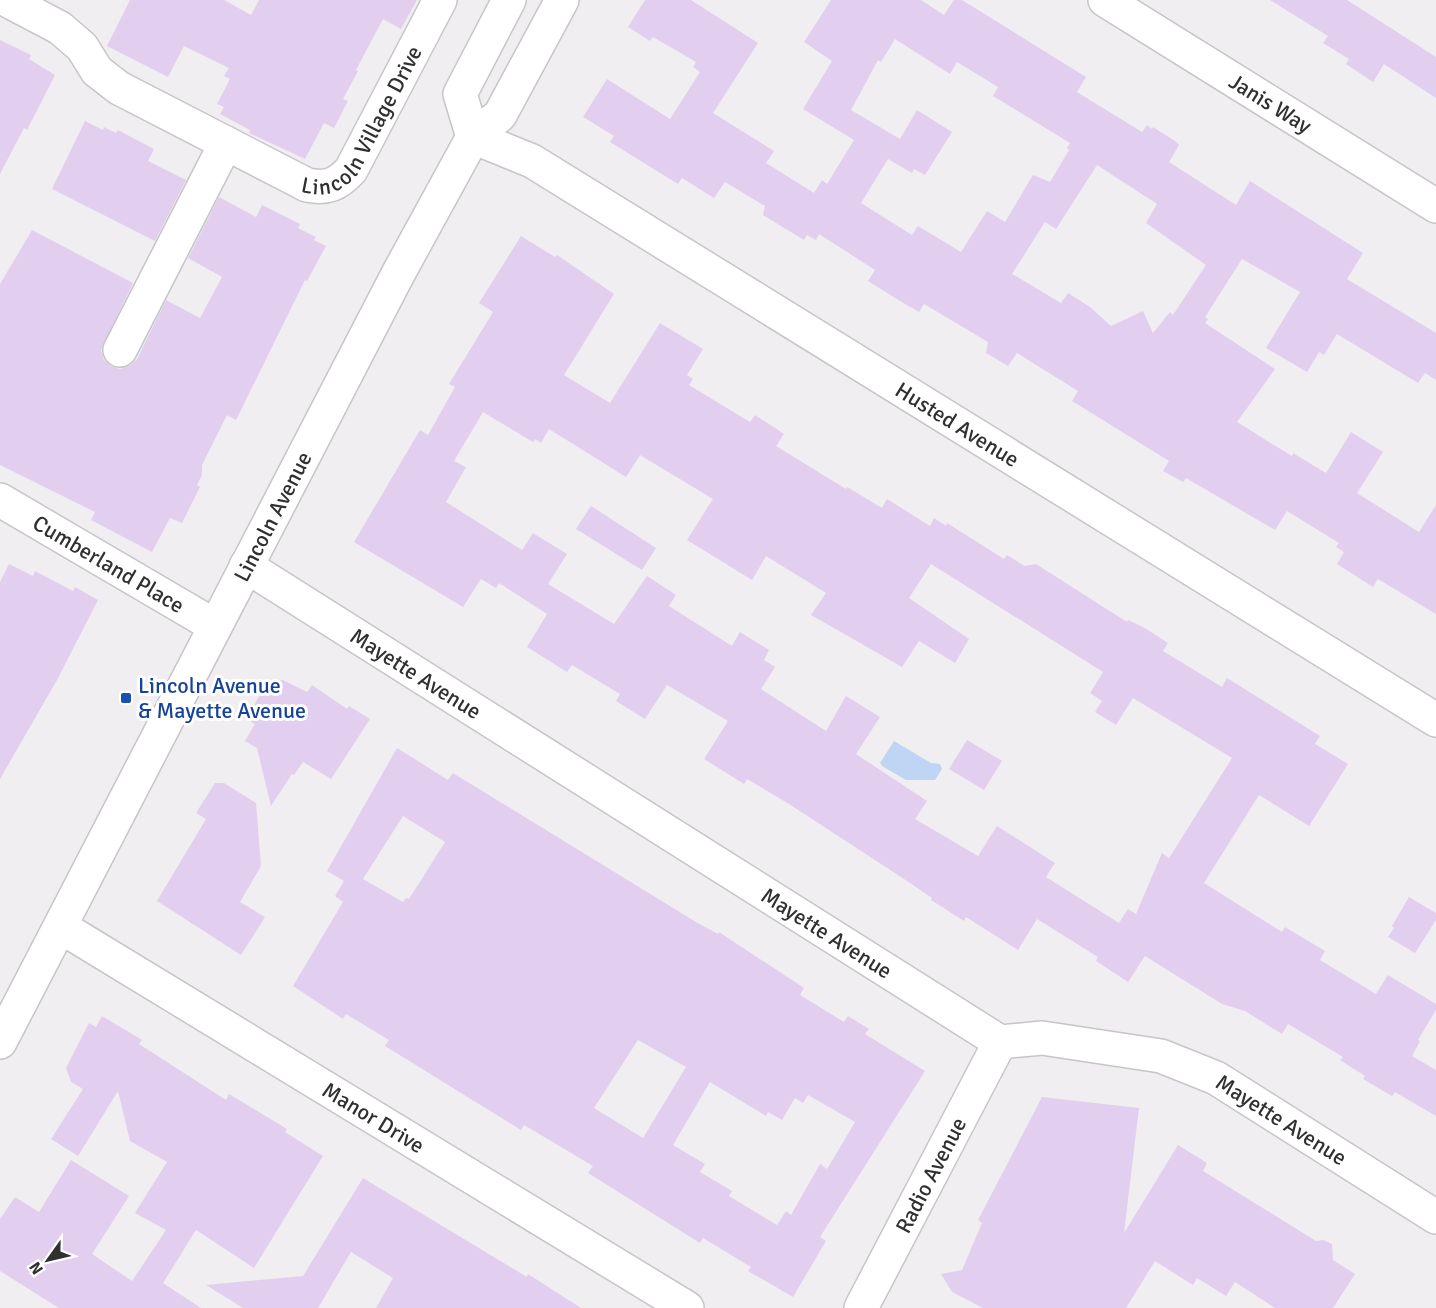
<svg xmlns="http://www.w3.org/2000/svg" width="1436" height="1308" viewBox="0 0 1436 1308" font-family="Signika,sans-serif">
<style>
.water{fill:#bed6f3}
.building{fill:#e2cfef;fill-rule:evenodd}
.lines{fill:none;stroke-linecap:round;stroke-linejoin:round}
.minor-casing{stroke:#c7c5c8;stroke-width:36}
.major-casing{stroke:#c7c5c8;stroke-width:36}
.minor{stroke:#fff;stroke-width:33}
.major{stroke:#fff;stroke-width:33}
.transit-dot{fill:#1a4fb4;stroke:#fff;stroke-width:2}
.labels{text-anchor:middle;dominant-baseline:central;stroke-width:6;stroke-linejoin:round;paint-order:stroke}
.street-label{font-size:22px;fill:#313031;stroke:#fff}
.transit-label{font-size:22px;fill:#164399;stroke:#fff;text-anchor:start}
</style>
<rect width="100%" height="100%" fill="#f0eef1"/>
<path class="water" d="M 894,741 L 931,763 L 940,764 L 942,769 L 935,780 L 906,780 L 882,766 L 880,763 Z"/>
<g class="building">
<path d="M 130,0 L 224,0 L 251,15 L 259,0 L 417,0 L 401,29 L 383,19 L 356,70 L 358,71 L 343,99 L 348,101 L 334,128 L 324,123 L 305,159 L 249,133 L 250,130 L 220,114 L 224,107 L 217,104 L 230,79 L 224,76 L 229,68 L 184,46 L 168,77 L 107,46 Z"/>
<path d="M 645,0 L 691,0 L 758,43 L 713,113 L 774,151 L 766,163 L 814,193 L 822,180 L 827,184 L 854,140 L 803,109 L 832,61 L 804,42 L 831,0 L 921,0 L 944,15 L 954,0 L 962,0 L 1086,77 L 1077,92 L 1142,132 L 1147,125 L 1152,129 L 1153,127 L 1175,141 L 1179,145 L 1169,162 L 1236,205 L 1250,181 L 1363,253 L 1347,279 L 1436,333 L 1436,380 L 1425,373 L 1418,383 L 1337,334 L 1324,355 L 1319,352 L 1307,372 L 1266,348 L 1300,292 L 1242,259 L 1205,317 L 1208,319 L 1205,323 L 1275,369 L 1237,422 L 1292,456 L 1293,453 L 1326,473 L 1351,432 L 1383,452 L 1357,493 L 1419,532 L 1436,505 L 1436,614 L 1378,579 L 1373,587 L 1337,564 L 1344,552 L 1336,547 L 1339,543 L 1287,511 L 1275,530 L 1186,478 L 1183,482 L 1163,471 L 1169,461 L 1072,401 L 1078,391 L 1017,353 L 1008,366 L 986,353 L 988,342 L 924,304 L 919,312 L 900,301 L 868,281 L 875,270 L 819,234 L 816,240 L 807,235 L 804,240 L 763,215 L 765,206 L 725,182 L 714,198 L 682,178 L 678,184 L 610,142 L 614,136 L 583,117 L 607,79 L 670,119 L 700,72 L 693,67 L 696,62 L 653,37 L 650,41 L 628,27 ZM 895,39 L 950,74 L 957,62 L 998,87 L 993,96 L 1070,143 L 1067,148 L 1069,150 L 1050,182 L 1033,175 L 1005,222 L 987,211 L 961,252 L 918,226 L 912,235 L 861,203 L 888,159 L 912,173 L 914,169 L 925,175 L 952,132 L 917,110 L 900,139 L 851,110 L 878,60 L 881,62 ZM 1097,165 L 1157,204 L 1146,223 L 1206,265 L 1173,315 L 1170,312 L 1153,333 L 1143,311 L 1111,326 L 1090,307 L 1068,293 L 1061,303 L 1012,274 L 1045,222 L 1056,229 Z"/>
<path d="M 1270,0 L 1347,0 L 1436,57 L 1436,98 L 1384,64 L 1373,82 L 1346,64 L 1349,59 L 1323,43 L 1328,36 Z"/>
<path d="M 0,40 L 31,55 L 29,59 L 55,75 L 27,130 L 24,128 L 0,174 Z"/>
<path d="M 85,121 L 103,130 L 104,127 L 116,133 L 118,130 L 154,149 L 148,161 L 186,180 L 155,241 L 52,189 Z"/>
<path d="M 219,197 L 256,217 L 262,205 L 300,224 L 298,228 L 316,237 L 314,240 L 326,246 L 307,281 L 305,280 L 236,420 L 227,415 L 202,465 L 202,475 L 197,485 L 200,487 L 182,523 L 170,518 L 152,552 L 91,520 L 95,512 L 0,465 L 0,284 L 32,230 L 133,283 L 101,350 L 104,360 L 111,366 L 120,369 L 130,366 L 137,359 L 166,300 L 200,318 L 222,277 L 188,258 Z"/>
<path d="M 521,236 L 555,257 L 557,255 L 614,294 L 564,375 L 610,403 L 660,323 L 703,349 L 687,375 L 693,379 L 689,385 L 750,422 L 755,415 L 784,434 L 776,446 L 846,489 L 847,487 L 882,508 L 887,499 L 930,526 L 934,518 L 946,526 L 947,523 L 1004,559 L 1007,555 L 1024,566 L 1036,564 L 1127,622 L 1128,620 L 1143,627 L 1168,643 L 1163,651 L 1222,687 L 1227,678 L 1320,736 L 1315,744 L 1348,764 L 1309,826 L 1259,795 L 1204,883 L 1282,932 L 1285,927 L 1325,951 L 1320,960 L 1376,994 L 1388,975 L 1436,1004 L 1436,1010 L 1418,1040 L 1420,1041 L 1412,1056 L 1436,1070 L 1436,1116 L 1395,1092 L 1392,1096 L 1363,1079 L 1365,1076 L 1340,1060 L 1343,1057 L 1288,1024 L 1282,1034 L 1245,1011 L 1222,1004 L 1145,956 L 1128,982 L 1096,961 L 1098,957 L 1037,919 L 1018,950 L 966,917 L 964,921 L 931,900 L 932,898 L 901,877 L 789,804 L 747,779 L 744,784 L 704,759 L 728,721 L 667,685 L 645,719 L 616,701 L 620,694 L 572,665 L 567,672 L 527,647 L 547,614 L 499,583 L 496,588 L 481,579 L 463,607 L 354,542 L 420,430 L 428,435 L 455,387 L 449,384 L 493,312 L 479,303 ZM 483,412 L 533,442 L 535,439 L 541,443 L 549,429 L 626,477 L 640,455 L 713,499 L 687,540 L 752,580 L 766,556 L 826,593 L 811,615 L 902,667 L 919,641 L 955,663 L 969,639 L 909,598 L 931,564 L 1103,672 L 1090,693 L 1102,701 L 1095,712 L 1116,725 L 1133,698 L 1232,758 L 1169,858 L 1162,853 L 1136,914 L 1128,909 L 1119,923 L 1046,877 L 1055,863 L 997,826 L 978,856 L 915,819 L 927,801 L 856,754 L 880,717 L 846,696 L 826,731 L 761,689 L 775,667 L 764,660 L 769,650 L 740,632 L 732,646 L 669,606 L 676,595 L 647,576 L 614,624 L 548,584 L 567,554 L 533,533 L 522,550 L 446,502 L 466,467 L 454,461 Z"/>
<path d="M 591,506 L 656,548 L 642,570 L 576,529 Z"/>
<path d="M 9,564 L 33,576 L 35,571 L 73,591 L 75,587 L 98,600 L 57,680 L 0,779 L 0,582 Z"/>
<path d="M 283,680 L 307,692 L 312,685 L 347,709 L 349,706 L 370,719 L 331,779 L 303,762 L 294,775 L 292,774 L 271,806 L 257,748 L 245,741 L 255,724 L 251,722 L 258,710 L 253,707 L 265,686 L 268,687 L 271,682 Z"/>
<path d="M 967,740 L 1002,761 L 984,790 L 949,769 Z"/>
<path d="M 397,748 L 448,780 L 453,773 L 696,922 L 718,934 L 719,932 L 804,988 L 800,995 L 844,1022 L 848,1016 L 869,1029 L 865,1034 L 925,1071 L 820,1237 L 826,1241 L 793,1297 L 748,1271 L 751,1267 L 703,1238 L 700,1243 L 588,1173 L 593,1166 L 524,1125 L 521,1130 L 385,1046 L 389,1040 L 346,1014 L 343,1019 L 293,986 L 343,902 L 335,896 L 344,881 L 327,871 ZM 403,816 L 445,842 L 409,899 L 406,898 L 403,902 L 363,879 ZM 638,1040 L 686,1067 L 643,1138 L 594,1108 ZM 710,1082 L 766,1116 L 768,1112 L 782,1120 L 795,1098 L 803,1103 L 808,1095 L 855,1122 L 827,1169 L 820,1164 L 791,1215 L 786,1211 L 777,1225 L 729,1196 L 732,1191 L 700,1172 L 705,1164 L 673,1145 Z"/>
<path d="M 215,783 L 224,783 L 256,803 L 261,866 L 240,902 L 265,917 L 241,955 L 157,901 L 206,819 L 196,813 Z"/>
<path d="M 1409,897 L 1436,913 L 1436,920 L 1415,953 L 1388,937 L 1394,928 L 1392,926 Z"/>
<path d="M 102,1016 L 142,1040 L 139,1044 L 226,1100 L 229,1094 L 287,1129 L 285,1132 L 323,1156 L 254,1268 L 196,1230 L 163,1283 L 201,1308 L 59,1308 L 0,1271 L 0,1219 L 15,1197 L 39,1212 L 71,1160 L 129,1196 L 92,1254 L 132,1281 L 166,1230 L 135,1213 L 167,1162 L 130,1141 L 118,1091 L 78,1156 L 51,1139 L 83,1089 L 71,1082 L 66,1068 L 89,1023 L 96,1027 Z"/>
<path d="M 1042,1097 L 1139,1108 L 1124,1233 L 1178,1145 L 1207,1163 L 1203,1171 L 1316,1241 L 1323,1240 L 1332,1244 L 1333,1260 L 1355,1274 L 1333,1308 L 1275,1308 L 1235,1282 L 1226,1296 L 1197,1278 L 1193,1285 L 1155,1261 L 1126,1308 L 983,1308 L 952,1292 L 941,1274 L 962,1270 L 982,1223 L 978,1220 Z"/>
<path d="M 363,1178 L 527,1277 L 528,1274 L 581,1308 L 376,1308 L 393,1278 L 351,1252 L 318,1308 L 243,1308 L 206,1285 L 303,1276 Z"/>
</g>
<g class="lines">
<g class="minor-casing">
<g id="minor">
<path id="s1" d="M 7,0 L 60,28 L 82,47 L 97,71 L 119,88 L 307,185 C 327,189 337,185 351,170 L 440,0"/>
<path id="s2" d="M 1105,0 L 1436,206"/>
<path id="s3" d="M 473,137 L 532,161 L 1436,720"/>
<path d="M 120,350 L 226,143"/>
<path id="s4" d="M 0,500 L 215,626"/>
<path id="s5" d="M 246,566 L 1000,1042 L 1042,1038 L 1161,1056 L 1216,1078 L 1436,1217"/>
<path id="s6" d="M 61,927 L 687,1308"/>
<path id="s7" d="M 861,1308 L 1000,1042"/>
</g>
</g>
<g class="major-casing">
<g id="major">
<path d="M 473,137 L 460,94 L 509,0"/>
<path id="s8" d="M 0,1042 L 398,274 L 473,137 L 500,115 L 562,0"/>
</g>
</g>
<use href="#minor" class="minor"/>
<use href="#major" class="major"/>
</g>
<rect class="transit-dot" x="120" y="692" width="12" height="12" rx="3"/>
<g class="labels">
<g class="street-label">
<text stroke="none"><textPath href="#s2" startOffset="195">Janis Way</textPath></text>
<text stroke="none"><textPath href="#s1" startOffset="448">Lincoln Village Drive</textPath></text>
<text stroke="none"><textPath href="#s3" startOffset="564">Husted Avenue</textPath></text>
<text stroke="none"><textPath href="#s8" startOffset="592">Lincoln Avenue</textPath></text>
<text stroke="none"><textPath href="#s4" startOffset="126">Cumberland Place</textPath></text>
<text stroke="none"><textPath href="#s5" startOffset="201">Mayette Avenue</textPath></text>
<text stroke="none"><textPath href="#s5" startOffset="687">Mayette Avenue</textPath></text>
<text stroke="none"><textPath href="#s6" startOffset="366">Manor Drive</textPath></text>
<text stroke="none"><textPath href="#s5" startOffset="1191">Mayette Avenue</textPath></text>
<text stroke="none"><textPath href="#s7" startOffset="150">Radio Avenue</textPath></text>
</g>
<g class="transit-label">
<text x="138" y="685">Lincoln Avenue<tspan x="138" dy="25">&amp; Mayette Avenue</tspan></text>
</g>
</g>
<g transform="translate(48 1260) rotate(236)" stroke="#ffffff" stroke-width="4.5" paint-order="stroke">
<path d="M0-4.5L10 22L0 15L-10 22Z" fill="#313031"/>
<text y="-9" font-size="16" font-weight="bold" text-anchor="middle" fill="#313031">N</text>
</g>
</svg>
